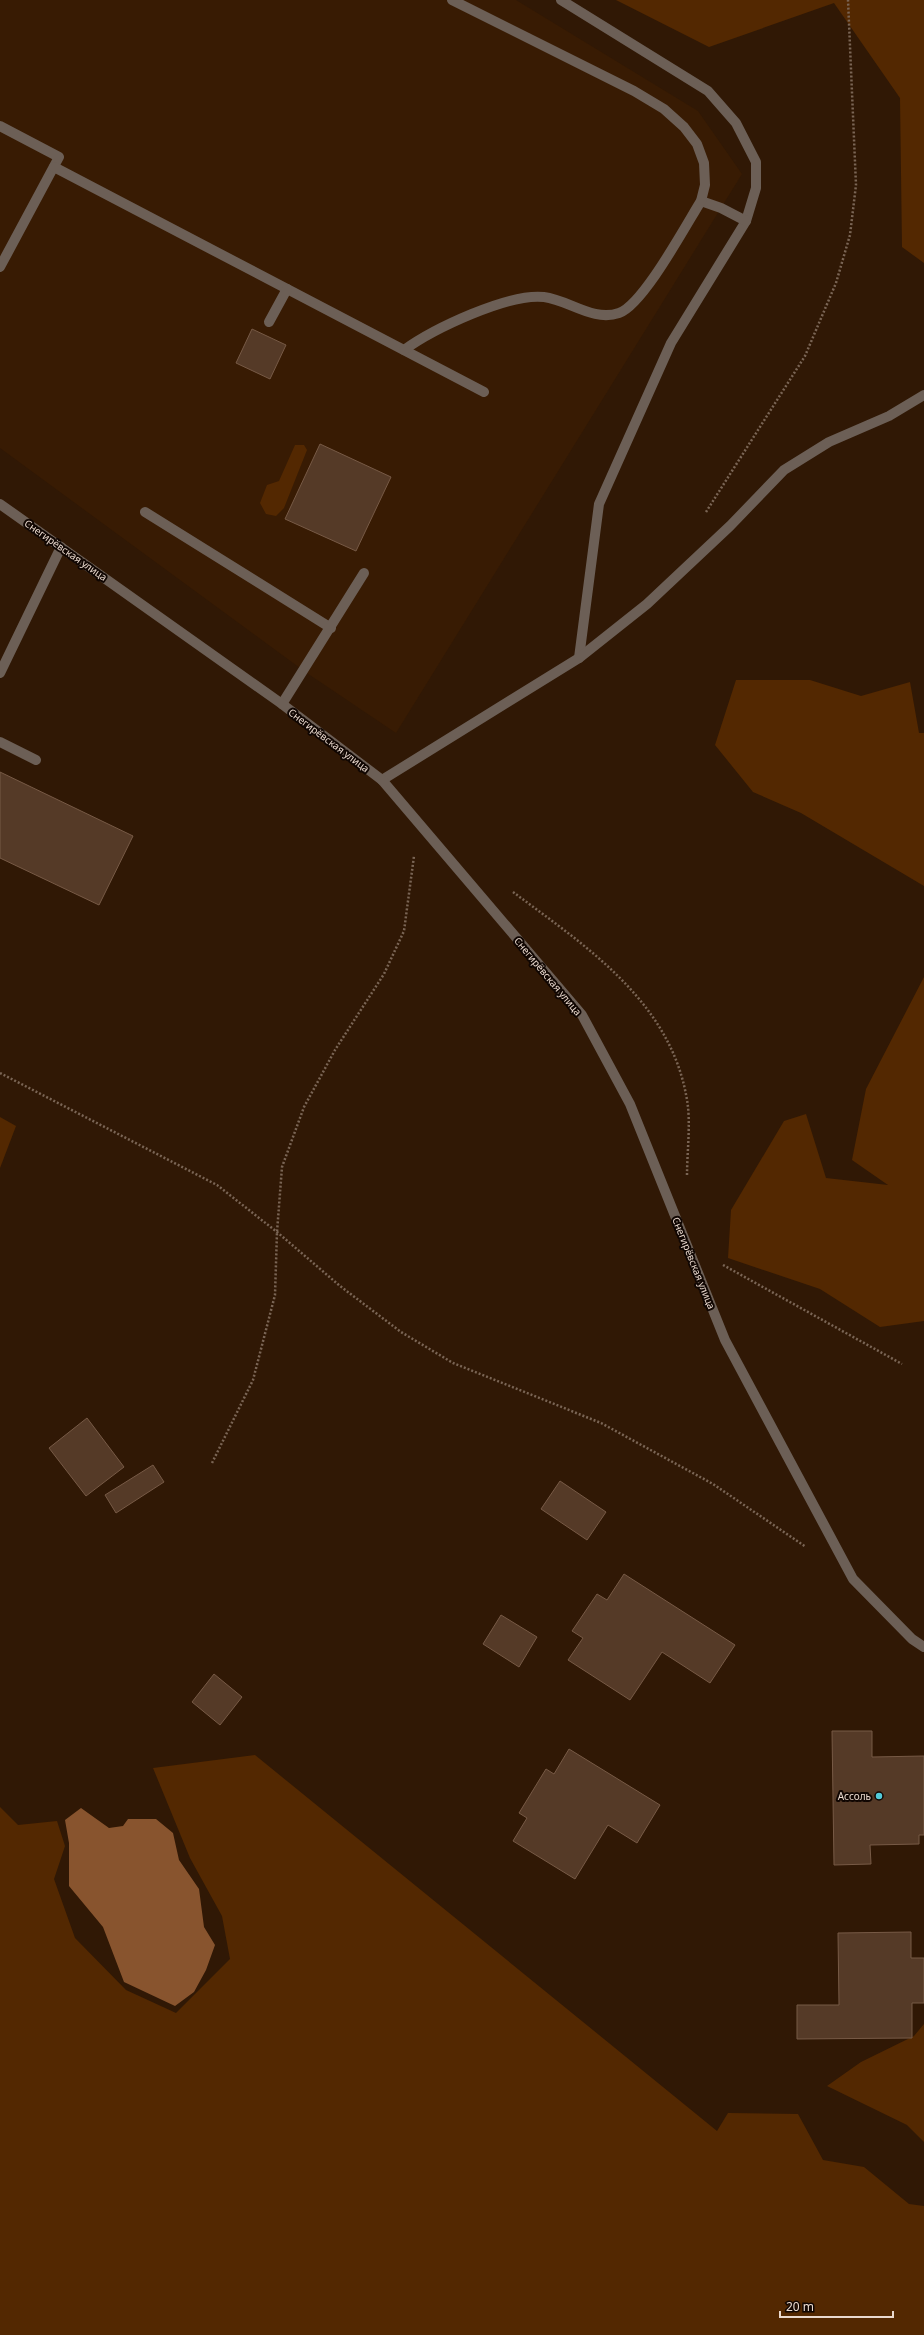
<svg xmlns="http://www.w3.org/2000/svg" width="924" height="2335" viewBox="0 0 924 2335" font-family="'Noto Sans',sans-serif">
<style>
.built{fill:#381b03}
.green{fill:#532801}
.water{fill:#88542e}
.building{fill:#553a27;stroke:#775a46}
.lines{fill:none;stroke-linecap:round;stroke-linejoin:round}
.path{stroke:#7a6555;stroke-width:2.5;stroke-dasharray:2 2;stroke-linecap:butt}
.lane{stroke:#6c5f56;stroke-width:10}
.street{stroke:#6c5f56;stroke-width:10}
.poi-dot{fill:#52cbd9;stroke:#100602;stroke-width:1.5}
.labels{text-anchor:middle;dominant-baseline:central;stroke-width:4;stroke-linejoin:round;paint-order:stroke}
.street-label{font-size:10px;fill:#ead9ce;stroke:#100602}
.poi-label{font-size:10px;fill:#ead9ce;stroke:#100602;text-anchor:end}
</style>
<rect width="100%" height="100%" fill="#301805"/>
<path class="built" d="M 0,0 L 516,0 L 698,111 L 742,174 L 396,733 L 304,671 L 0,448 Z"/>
<g class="green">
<path d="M 616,0 L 924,0 L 924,263 L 902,247 L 900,98 L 834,3 L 709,47 Z"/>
<path d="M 295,445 L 304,445 L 307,450 L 284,508 L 276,516 L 266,514 L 260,503 L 267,485 L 279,481 Z"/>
<path d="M 736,680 L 810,680 L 861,696 L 910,682 L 919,733 L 924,733 L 924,886 L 801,813 L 753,792 L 715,745 Z"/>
<path d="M 924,977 L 924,1321 L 880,1327 L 820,1289 L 728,1258 L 731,1210 L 784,1121 L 806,1114 L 826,1178 L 888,1185 L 852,1160 L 866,1089 Z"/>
<path d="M 0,1117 L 16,1126 L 0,1168 Z"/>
<path d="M 255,1755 L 717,2131 L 728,2113 L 798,2114 L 823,2160 L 864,2167 L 909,2204 L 924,2206 L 924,2335 L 0,2335 L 0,1807 L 18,1825 L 57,1821 L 65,1846 L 54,1879 L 75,1938 L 126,1990 L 176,2013 L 230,1959 L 222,1916 L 190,1858 L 153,1768 Z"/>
<path d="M 924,2024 L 924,2142 L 907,2125 L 827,2086 L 861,2062 L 914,2036 Z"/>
</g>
<path class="water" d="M 81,1808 L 109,1828 L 123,1826 L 128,1819 L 156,1819 L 173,1833 L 179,1860 L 199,1889 L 204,1927 L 215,1945 L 206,1970 L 194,1992 L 175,2006 L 124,1982 L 103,1927 L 69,1886 L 69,1843 L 65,1820 Z"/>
<g class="building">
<path d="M 252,329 L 286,345 L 270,379 L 236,363 Z"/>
<path d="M 320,444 L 391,477 L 356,551 L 285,519 Z"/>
<path d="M 0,772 L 133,836 L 99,905 L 0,858 Z"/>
<path d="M 87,1418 L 124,1467 L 86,1496 L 49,1448 Z"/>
<path d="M 153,1465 L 164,1482 L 116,1513 L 105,1495 Z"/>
<path d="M 560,1481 L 606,1512 L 587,1540 L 541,1509 Z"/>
<path d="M 624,1574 L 735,1645 L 710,1683 L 662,1652 L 630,1700 L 568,1660 L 583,1638 L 572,1631 L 597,1594 L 607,1600 Z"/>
<path d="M 501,1615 L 537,1637 L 519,1667 L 483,1644 Z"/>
<path d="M 214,1674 L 242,1697 L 220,1725 L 192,1702 Z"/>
<path d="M 832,1731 L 872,1731 L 872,1757 L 924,1756 L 924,1835 L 919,1835 L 919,1844 L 870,1845 L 871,1864 L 834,1865 Z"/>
<path d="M 569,1749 L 660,1805 L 637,1843 L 608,1825 L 575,1879 L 513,1841 L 527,1818 L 519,1813 L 546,1769 L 554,1774 Z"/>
<path d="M 911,1932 L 911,1958 L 924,1958 L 924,2003 L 912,2003 L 912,2038 L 797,2039 L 797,2005 L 839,2005 L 838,1933 Z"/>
</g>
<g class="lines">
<g class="path">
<path d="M 706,512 L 805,356 L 836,283 L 850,235 L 856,185 L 848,0"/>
<path d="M 513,892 C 587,947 671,1002 687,1100 C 691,1122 687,1152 687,1176"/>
<path d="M 0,1073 L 217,1185 L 277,1232 L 340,1286 L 401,1332 L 453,1363 L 601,1423 L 713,1484 L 806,1547"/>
<path d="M 723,1265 L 902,1364"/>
<path d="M 212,1463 L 253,1380 L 275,1295 L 277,1232 L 282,1167 L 304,1107 L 335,1050 L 384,974 L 404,931 L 414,856"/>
</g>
<g class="lane">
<path d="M 561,0 L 708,91 L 736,123 L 756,162 L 756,188 L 746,221 L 671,343 L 599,504 L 579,658"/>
<path d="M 0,126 L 59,157 L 0,267"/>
<path d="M 54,167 L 484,392"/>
<path d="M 701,201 L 721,208 L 746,221"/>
<path d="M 269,322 L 287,289"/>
<path d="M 404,350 C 433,329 508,293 544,297 C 569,300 593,322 619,313 C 643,305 686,225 701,201 L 705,185 L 704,163 L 697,144 L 684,127 L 664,109 L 634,91 L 452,0"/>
<path d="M 145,512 L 331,628"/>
<path d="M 0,673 L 61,547"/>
<path d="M 282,704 L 364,573"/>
<path d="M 0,742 L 36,760"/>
<path d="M 382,780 L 579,658 L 647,604 L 730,526 L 784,470 L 829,442 L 889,416 L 924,395"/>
</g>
<path class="street" d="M 0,504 L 282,704 L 382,780 L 582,1015 L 630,1104 L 725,1340 L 853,1579 L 912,1639 L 924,1647"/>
</g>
<circle class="poi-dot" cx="879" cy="1796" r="4"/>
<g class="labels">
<g class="street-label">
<text transform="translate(66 550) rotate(35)">Снегирёвская улица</text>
<text transform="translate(329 740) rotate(37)">Снегирёвская улица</text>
<text transform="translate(548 976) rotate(50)">Снегирёвская улица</text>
<text transform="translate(694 1263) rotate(68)">Снегирёвская улица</text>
</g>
<g class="poi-label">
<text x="871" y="1796">Ассоль</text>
</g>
</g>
<path d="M780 2311v6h113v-6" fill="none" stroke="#ead9ce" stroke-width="2"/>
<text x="786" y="2311" font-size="12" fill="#ead9ce" stroke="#100602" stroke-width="3" paint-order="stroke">20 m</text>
</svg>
